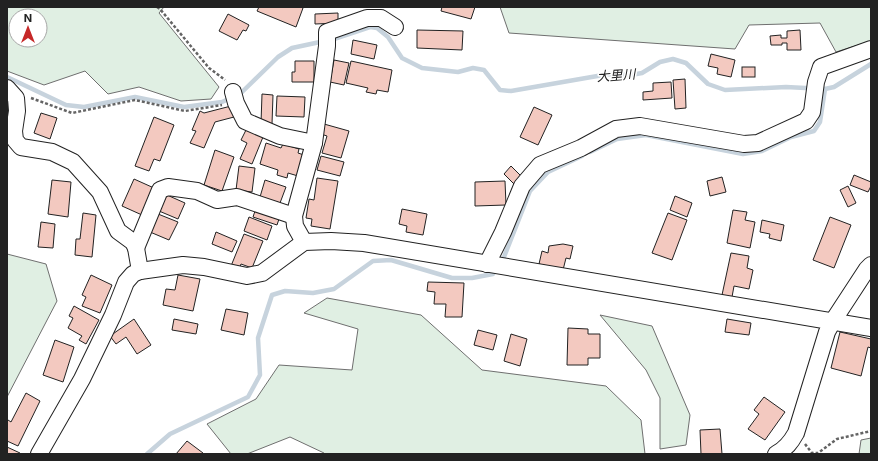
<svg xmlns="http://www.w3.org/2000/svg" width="878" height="461" viewBox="0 0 878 461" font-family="Inter,'Noto Sans JP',sans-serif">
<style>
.green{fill:#e0efe3;stroke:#6f6f6f;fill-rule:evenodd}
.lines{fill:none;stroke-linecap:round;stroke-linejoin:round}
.stream{stroke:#c7d3dd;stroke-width:4.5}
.building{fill:#f3c9c0;stroke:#222}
.minor-casing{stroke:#222;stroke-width:18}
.path{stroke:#646464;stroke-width:2.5;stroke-dasharray:3 2;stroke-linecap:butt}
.minor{stroke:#fff;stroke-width:16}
.labels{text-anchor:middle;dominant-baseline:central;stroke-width:3;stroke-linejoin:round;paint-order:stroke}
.water-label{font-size:13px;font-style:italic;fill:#222;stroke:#fff}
</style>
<rect width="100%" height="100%" fill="#fff"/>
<g class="green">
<path d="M 7,7 L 164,7 L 159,13 L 219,87 L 211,99 L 181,101 L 139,87 L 108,94 L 85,71 L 44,85 L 7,71 ZM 16,16 L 40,16 L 40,40 L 16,40 Z"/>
<path d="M 500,7 L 871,7 L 871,41 L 836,52 L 820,23 L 749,25 L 735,49 L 509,33 Z"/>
<path d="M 7,254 L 46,264 L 57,301 L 7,397 Z"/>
<path d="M 327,298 L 421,315 L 482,370 L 606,386 L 641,420 L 645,454 L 324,454 L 324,453 L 290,437 L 247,454 L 231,454 L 207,424 L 256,399 L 279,365 L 352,370 L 358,329 L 304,313 Z"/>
<path d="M 600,315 L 652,326 L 690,415 L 686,445 L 660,449 L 660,398 L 646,370 Z"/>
<path d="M 871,438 L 871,454 L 859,454 L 861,440 Z"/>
</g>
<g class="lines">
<g class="stream">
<path d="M 7,77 L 66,105 L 84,107 L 135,97 L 184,107 L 222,102 L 240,94 L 278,57 L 292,48 L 334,39 L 370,27 L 377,28 L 388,37 L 402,58 L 422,68 L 458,72 L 473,68 L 484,70 L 500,90 L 511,91 L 609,74 L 631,75 L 642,73 L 660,62 L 673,59 L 686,63 L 708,84 L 725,90 L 786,87 L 825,89 L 834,87 L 871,64"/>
<path d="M 590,152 L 617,139 L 646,135 L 743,154 L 762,151 L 791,137 L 814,131 L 820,122 L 825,89"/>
<path d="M 500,262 L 504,257 L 530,191 L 548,172 L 582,156"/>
<path d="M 147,454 L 170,434 L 248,397 L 260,375 L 258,338 L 272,295 L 285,291 L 313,293 L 334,289 L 373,261 L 391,260 L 452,278 L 472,278 L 493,274 L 496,268"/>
</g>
</g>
<g class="building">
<path d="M 259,7 L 300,7 L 303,8 L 296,27 L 257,11 Z"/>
<path d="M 442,7 L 475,7 L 471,19 L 441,11 Z"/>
<path d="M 338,13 L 338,23 L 315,24 L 315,14 Z"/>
<path d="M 228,14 L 249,25 L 246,31 L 243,30 L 237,40 L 219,31 Z"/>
<path d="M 417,30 L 463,31 L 462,50 L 417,48 Z"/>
<path d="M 800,30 L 801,50 L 787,50 L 787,43 L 782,43 L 782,45 L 771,45 L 770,36 L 781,35 L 781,38 L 787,38 L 787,31 Z"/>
<path d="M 353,40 L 377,45 L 374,59 L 351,54 Z"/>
<path d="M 711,54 L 735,60 L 731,77 L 717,74 L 718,68 L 708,66 Z"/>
<path d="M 334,60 L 349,63 L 344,85 L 330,82 Z"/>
<path d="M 295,61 L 314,61 L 314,82 L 292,82 L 292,72 L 295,72 Z"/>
<path d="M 351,61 L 392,70 L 388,92 L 377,90 L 376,94 L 366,92 L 368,88 L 346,83 Z"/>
<rect x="742" y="67" width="13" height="10"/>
<path d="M 685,79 L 686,108 L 675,109 L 673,80 Z"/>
<path d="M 671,82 L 672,98 L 643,100 L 643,92 L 653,91 L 653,83 Z"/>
<path d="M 262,94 L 273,95 L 272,124 L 261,123 Z"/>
<path d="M 277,96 L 305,97 L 304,117 L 276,116 Z"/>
<path d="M 231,106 L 234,117 L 215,122 L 204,148 L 190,143 L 196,131 L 192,130 L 200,111 L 204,113 Z"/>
<path d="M 534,107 L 552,115 L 538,145 L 520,137 Z"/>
<path d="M 41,113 L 57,118 L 50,139 L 34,133 Z"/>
<path d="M 154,117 L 174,125 L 160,161 L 154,159 L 149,171 L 135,166 Z"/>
<path d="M 324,124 L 349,131 L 341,158 L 322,153 L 327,136 L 321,134 Z"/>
<path d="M 246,130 L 263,137 L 252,164 L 240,159 L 247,143 L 241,140 Z"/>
<path d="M 266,143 L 281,148 L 283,144 L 299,149 L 298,153 L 304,155 L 298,176 L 288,173 L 287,178 L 277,175 L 278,170 L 260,164 Z"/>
<path d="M 215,150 L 234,157 L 222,191 L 204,185 Z"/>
<path d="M 321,156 L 344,162 L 340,176 L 317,170 Z"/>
<path d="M 239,166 L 255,168 L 252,192 L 236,190 Z"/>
<path d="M 511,166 L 521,176 L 514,184 L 504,174 Z"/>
<path d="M 854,175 L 871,182 L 871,186 L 868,192 L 850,185 Z"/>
<path d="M 722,177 L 726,192 L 710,196 L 707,181 Z"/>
<path d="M 317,178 L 338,181 L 330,229 L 311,226 L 312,219 L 306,218 L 309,199 L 314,200 Z"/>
<path d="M 134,179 L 154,188 L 142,215 L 122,206 Z"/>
<path d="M 52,180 L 71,182 L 68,217 L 48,214 Z"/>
<path d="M 265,180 L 286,187 L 280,203 L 260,197 Z"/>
<path d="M 505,181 L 506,205 L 475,206 L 475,182 Z"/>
<path d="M 848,186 L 856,203 L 848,207 L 840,190 Z"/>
<path d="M 167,195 L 185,203 L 178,219 L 159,211 Z"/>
<path d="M 675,196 L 692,203 L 687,217 L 670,210 Z"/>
<path d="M 256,208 L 280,216 L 277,225 L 253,217 Z"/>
<path d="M 402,209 L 427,214 L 423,235 L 406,232 L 407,226 L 399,224 Z"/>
<path d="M 733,210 L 747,212 L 745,220 L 755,222 L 750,248 L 727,243 Z"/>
<path d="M 83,213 L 96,215 L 92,257 L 75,255 L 76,239 L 80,239 Z"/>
<path d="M 668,213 L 687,220 L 672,260 L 652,253 Z"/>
<path d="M 158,214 L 178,222 L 169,240 L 150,232 Z"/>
<path d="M 249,217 L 272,226 L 267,240 L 244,231 Z"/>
<path d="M 830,217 L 851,225 L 834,268 L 813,260 Z"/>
<path d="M 762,220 L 784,225 L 781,241 L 769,238 L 770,234 L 760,232 Z"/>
<path d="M 41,222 L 55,224 L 53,248 L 38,247 Z"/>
<path d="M 216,232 L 237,241 L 232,252 L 212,244 Z"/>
<path d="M 244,234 L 263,241 L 252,268 L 241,264 L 239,269 L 231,266 Z"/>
<path d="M 563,244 L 573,246 L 570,259 L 566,258 L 563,270 L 539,264 L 542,251 L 548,253 L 549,246 Z"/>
<path d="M 731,253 L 749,256 L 747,268 L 753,270 L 749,289 L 734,286 L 732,297 L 722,295 Z"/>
<path d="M 91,275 L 112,285 L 100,313 L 82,306 L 86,297 L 82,295 Z"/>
<path d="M 178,275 L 200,279 L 193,311 L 163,305 L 166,289 L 175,290 Z"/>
<path d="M 428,282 L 464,283 L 462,317 L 445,317 L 446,304 L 434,304 L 435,292 L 427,291 Z"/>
<path d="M 74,306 L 99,320 L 86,344 L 79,340 L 82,336 L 68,328 L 73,318 L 69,316 Z"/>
<path d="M 226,309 L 248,313 L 244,335 L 221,330 Z"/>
<path d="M 134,319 L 151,345 L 137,354 L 126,337 L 116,344 L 110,336 Z"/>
<path d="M 174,319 L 198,324 L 196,334 L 172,330 Z"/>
<path d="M 727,319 L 751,323 L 749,335 L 725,332 Z"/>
<path d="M 568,328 L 588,329 L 588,334 L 600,334 L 600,358 L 588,358 L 588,365 L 567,365 Z"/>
<path d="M 478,330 L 497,335 L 493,350 L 474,345 Z"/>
<path d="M 840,332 L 871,339 L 871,348 L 868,347 L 861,376 L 831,368 Z"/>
<path d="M 511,334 L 527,339 L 520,366 L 504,361 Z"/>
<path d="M 55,340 L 74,347 L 63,382 L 43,375 Z"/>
<path d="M 26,393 L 40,401 L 18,446 L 7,441 L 7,421 L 8,420 L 11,422 Z"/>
<path d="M 764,397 L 785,412 L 765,440 L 748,429 L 759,414 L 754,410 Z"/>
<path d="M 720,429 L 722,454 L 701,454 L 700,430 Z"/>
<path d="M 187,441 L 203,453 L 202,454 L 176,454 Z"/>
<path d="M 7,447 L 20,453 L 20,454 L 7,454 Z"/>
</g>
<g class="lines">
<g class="minor-casing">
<g id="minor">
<path d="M 7,88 L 16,98 L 17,111 L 14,131 L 15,140 L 21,147 L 52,152 L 73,162 L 100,192 L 118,231 L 133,242 L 136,248 L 140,271"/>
<path d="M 233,92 L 236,103 L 245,121 L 280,136 L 314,143"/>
<path d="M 304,242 L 295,226 L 294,216 L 314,143 L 327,46 L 327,32 L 367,18 L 381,18 L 395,27"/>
<path d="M 136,248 L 160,190 L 168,187 L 197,191 L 217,200 L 237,197 L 294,216"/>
<path d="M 487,264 L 503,232 L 522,186 L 540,165 L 581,148 L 616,129 L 640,126 L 744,144 L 758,143 L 806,121 L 812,112 L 816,82 L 821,67 L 871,49"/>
<path d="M 39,454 L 82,379 L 113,315 L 126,282 L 133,274 L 140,271 L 183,265 L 204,267 L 247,276 L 262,273 L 304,242 L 331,241 L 364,243 L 871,328"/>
<path d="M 776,454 C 786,449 791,442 796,433 L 827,332 L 833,321 L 867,269 L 871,265"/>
</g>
</g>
<g class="path">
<path d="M 157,7 L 160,9 L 209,68 L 225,80"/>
<path d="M 31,98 L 72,113 L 135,100 L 185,111 L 222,105"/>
<path d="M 805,444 L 812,453 L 818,453 L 837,439 L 871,431"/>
</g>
<use href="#minor" class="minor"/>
</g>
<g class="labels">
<g class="water-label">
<text transform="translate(616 75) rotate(-4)">大里川</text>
</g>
</g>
<rect width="878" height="461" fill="none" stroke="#222222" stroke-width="16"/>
<g transform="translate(28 28)"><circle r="19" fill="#ffffff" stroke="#a7a7a7"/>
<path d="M0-3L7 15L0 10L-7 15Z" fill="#c62828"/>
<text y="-6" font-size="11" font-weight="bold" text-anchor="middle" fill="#222222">N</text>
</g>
</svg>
